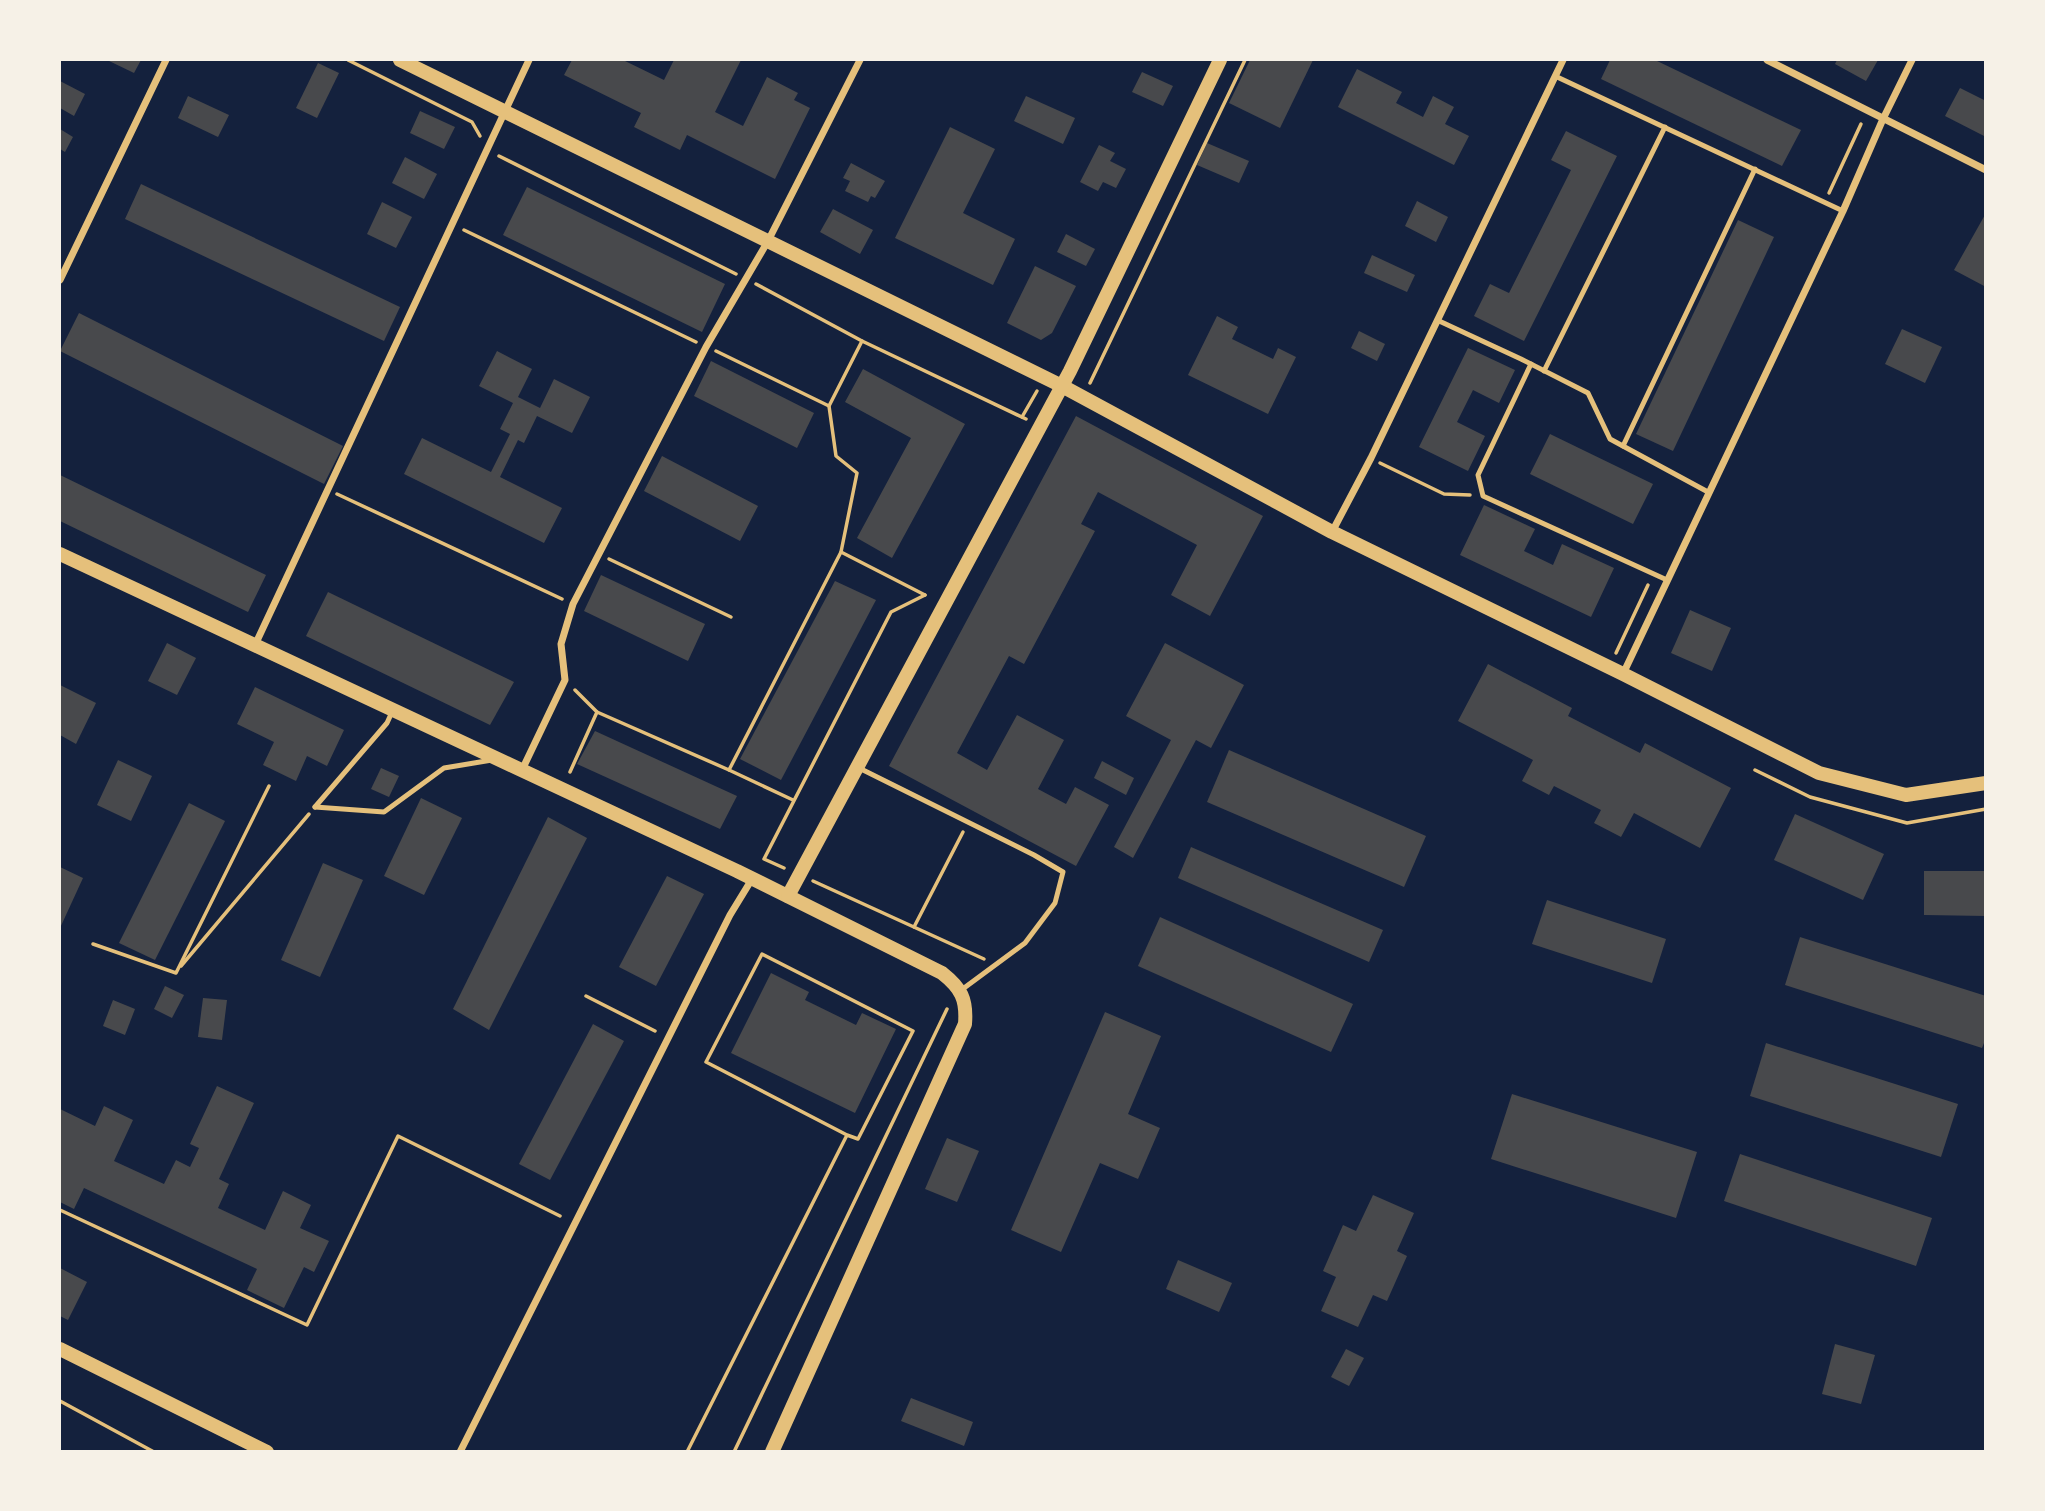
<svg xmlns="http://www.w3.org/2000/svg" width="2045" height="1511" viewBox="0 0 2045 1511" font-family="'Noto Sans',sans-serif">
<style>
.building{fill:#48494c}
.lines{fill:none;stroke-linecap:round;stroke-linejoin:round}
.path{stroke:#e5c07b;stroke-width:3.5}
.service{stroke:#e5c07b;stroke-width:5}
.minor{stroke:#e5c07b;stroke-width:7}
.secondary{stroke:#e5c07b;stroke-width:14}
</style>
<rect width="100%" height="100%" fill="#14213d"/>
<g class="building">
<path d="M 107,60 L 141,60 L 134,73 Z"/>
<path d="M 572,60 L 623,60 L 664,80 L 674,60 L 741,60 L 715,112 L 743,126 L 767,77 L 798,93 L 794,100 L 810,108 L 775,179 L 687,135 L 680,150 L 634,127 L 641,113 L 564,75 Z"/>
<path d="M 1250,60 L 1313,60 L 1280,128 L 1229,103 Z"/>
<path d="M 1610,60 L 1655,60 L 1801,130 L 1782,166 L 1601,79 Z"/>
<path d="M 1837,60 L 1878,60 L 1866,81 L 1835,64 Z"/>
<path d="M 318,63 L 339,73 L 317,118 L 296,108 Z"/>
<path d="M 1357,69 L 1402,92 L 1396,103 L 1423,117 L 1433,96 L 1454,107 L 1445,124 L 1469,136 L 1454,165 L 1338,107 Z"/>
<path d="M 1142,72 L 1173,86 L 1163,106 L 1132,92 Z"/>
<path d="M 60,81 L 85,94 L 74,116 L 60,108 Z"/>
<path d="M 1960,88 L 1986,101 L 1986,137 L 1945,116 Z"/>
<path d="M 188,96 L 229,115 L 218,137 L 178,118 Z"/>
<path d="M 1026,96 L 1075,118 L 1063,144 L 1014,121 Z"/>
<path d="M 420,111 L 455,127 L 444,149 L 410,133 Z"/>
<path d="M 950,127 L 995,149 L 963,213 L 1015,239 L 993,285 L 895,238 Z"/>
<path d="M 60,129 L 73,137 L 65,152 L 60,149 Z"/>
<path d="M 1566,131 L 1617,156 L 1524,341 L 1474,316 L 1490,284 L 1509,293 L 1571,170 L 1551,160 Z"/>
<path d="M 1207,143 L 1249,161 L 1239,183 L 1197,165 Z"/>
<path d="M 1099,145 L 1115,153 L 1110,161 L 1126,169 L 1116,188 L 1103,182 L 1098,191 L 1080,182 Z"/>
<path d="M 405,157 L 437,174 L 424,199 L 392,183 Z"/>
<path d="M 851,163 L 885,181 L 875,198 L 871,196 L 868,202 L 845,191 L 850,181 L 843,178 Z"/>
<path d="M 141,184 L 400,307 L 384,341 L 125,219 Z"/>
<path d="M 527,187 L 725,284 L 702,332 L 503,235 Z"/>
<path d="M 1417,201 L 1448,217 L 1436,242 L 1405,226 Z"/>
<path d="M 382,202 L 412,217 L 396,248 L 367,234 Z"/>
<path d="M 833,209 L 873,230 L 860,254 L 820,232 Z"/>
<path d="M 1986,213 L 1986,287 L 1954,270 Z"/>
<path d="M 1738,220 L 1774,237 L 1673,451 L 1636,434 Z"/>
<path d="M 1066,234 L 1095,249 L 1086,266 L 1057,252 Z"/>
<path d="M 1372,255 L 1415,275 L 1407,292 L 1364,273 Z"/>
<path d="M 1035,266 L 1076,286 L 1052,333 L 1041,340 L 1007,323 Z"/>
<path d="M 79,313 L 343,446 L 324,484 L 60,351 Z"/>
<path d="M 1217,316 L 1238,327 L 1232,339 L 1273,359 L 1278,348 L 1296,357 L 1268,414 L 1188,375 Z"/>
<path d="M 1902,329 L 1942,347 L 1925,383 L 1885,364 Z"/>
<path d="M 1359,331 L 1385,344 L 1377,361 L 1351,348 Z"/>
<path d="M 1468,348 L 1515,370 L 1499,403 L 1473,390 L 1457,422 L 1485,436 L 1468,471 L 1419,447 Z"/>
<path d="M 497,351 L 532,369 L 518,397 L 540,408 L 554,379 L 590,397 L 572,433 L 537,416 L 524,443 L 518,440 L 500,477 L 562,508 L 544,543 L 404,474 L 422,438 L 491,472 L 510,434 L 500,429 L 513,403 L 479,386 Z"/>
<path d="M 711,361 L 814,413 L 797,448 L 694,396 Z"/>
<path d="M 863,369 L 965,424 L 892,558 L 857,538 L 911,438 L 845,402 Z"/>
<path d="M 1076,416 L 1263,516 L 1210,616 L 1171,595 L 1197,545 L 1098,492 L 1081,524 L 1095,531 L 1024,664 L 1009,656 L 957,753 L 987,770 L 1017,715 L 1064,740 L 1038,789 L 1066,804 L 1075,787 L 1109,805 L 1076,866 L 889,766 Z"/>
<path d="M 1550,434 L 1653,484 L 1633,524 L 1530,474 Z"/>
<path d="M 662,456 L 758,506 L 740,541 L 644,491 Z"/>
<path d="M 60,475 L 266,575 L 248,612 L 60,521 Z"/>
<path d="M 1484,505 L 1535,529 L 1524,551 L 1553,565 L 1562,544 L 1614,568 L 1591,617 L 1460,555 Z"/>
<path d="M 601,575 L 705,624 L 688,661 L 584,611 Z"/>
<path d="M 835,581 L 876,600 L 781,780 L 740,759 Z"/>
<path d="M 328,592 L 514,682 L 490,725 L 306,636 Z"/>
<path d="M 1690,610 L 1731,628 L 1712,671 L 1671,653 Z"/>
<path d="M 167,643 L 196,658 L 177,695 L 148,681 Z"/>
<path d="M 1165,643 L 1244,685 L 1211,748 L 1196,740 L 1133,858 L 1114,847 L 1171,740 L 1126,716 Z"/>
<path d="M 1488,664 L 1572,708 L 1568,716 L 1640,753 L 1645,743 L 1731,788 L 1700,848 L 1634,813 L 1621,837 L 1594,823 L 1601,810 L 1554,786 L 1549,795 L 1522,781 L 1533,760 L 1458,721 Z"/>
<path d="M 60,685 L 96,703 L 76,744 L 60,735 Z"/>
<path d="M 255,687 L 344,730 L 327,766 L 307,756 L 296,781 L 263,765 L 274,742 L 237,724 Z"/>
<path d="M 595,731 L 737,796 L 720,829 L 577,764 Z"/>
<path d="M 1229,750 L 1426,836 L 1404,887 L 1207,802 Z"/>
<path d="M 118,760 L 152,776 L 131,821 L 97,805 Z"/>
<path d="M 1102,761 L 1134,778 L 1126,795 L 1094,778 Z"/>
<path d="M 381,768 L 399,776 L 389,797 L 371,789 Z"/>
<path d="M 421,798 L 462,818 L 424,895 L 384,876 Z"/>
<path d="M 189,803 L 225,821 L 155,960 L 119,943 Z"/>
<path d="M 1795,814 L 1884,854 L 1863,900 L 1774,860 Z"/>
<path d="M 548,817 L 587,838 L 489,1030 L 453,1009 Z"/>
<path d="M 1191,847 L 1383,930 L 1369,962 L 1178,878 Z"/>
<path d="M 323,863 L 363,880 L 320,977 L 281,960 Z"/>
<path d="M 60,867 L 83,878 L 60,928 Z"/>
<path d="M 1924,871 L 1986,871 L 1986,916 L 1924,915 Z"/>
<path d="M 667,876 L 704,894 L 656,986 L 619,967 Z"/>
<path d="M 1547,900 L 1666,939 L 1652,983 L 1532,944 Z"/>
<path d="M 1160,917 L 1353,1004 L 1331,1052 L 1138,966 Z"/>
<path d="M 1800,937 L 1986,996 L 1986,1038 L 1982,1048 L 1785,985 Z"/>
<path d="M 771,973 L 809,992 L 805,1000 L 856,1025 L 862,1013 L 896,1029 L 855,1113 L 731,1053 Z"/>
<path d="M 165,986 L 184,995 L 172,1018 L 154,1009 Z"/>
<path d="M 203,998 L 227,1000 L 222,1040 L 198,1037 Z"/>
<path d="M 113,1000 L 135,1009 L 125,1035 L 103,1026 Z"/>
<path d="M 1105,1012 L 1161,1036 L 1128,1114 L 1160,1128 L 1138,1179 L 1100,1163 L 1061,1252 L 1011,1230 Z"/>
<path d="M 593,1024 L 624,1041 L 550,1180 L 519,1164 Z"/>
<path d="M 1766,1043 L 1958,1104 L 1941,1157 L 1750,1096 Z"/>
<path d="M 217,1086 L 254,1103 L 219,1179 L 229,1184 L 218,1208 L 265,1230 L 283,1191 L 311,1205 L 300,1228 L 329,1241 L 314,1272 L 304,1267 L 284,1308 L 247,1290 L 257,1269 L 84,1188 L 74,1209 L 60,1202 L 60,1109 L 95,1126 L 104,1106 L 133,1120 L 114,1161 L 164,1184 L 176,1160 L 190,1167 L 199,1148 L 190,1144 Z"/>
<path d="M 1512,1094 L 1697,1152 L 1676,1218 L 1491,1159 Z"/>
<path d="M 947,1138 L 979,1151 L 957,1202 L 925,1189 Z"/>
<path d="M 1740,1154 L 1932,1218 L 1916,1266 L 1724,1201 Z"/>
<path d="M 1373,1195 L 1414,1213 L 1397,1251 L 1407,1256 L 1387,1301 L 1373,1295 L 1358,1327 L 1321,1311 L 1336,1277 L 1323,1271 L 1343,1225 L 1356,1231 Z"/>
<path d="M 1178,1260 L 1232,1283 L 1219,1312 L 1166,1289 Z"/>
<path d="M 60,1268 L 87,1282 L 68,1320 L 60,1316 Z"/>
<path d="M 1835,1344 L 1875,1355 L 1861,1404 L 1822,1394 Z"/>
<path d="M 1346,1349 L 1364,1358 L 1349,1386 L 1331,1377 Z"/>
<path d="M 911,1398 L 973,1422 L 964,1446 L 901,1421 Z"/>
</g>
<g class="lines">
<g class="path">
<path d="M 348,60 L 472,122 L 480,136"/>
<path d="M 499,156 L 736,274"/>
<path d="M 1829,193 L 1861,124"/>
<path d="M 464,230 L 696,342"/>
<path d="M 756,284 L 862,341"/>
<path d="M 716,351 L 829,406"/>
<path d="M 1090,383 L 1245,60"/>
<path d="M 1022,417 L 1037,391"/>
<path d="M 1380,463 L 1444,494 L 1470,495"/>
<path d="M 337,494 L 562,599"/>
<path d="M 841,552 L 925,595"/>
<path d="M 609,559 L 731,617"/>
<path d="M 1616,653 L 1648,585"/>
<path d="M 575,690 L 597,712 L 729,770 L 841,552 L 857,473 L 836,456 L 829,406 L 862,341 L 1026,419"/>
<path d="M 729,770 L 793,800"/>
<path d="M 1755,770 L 1810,797 L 1907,823 L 1986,809"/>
<path d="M 570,772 L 597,712"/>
<path d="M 784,868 L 764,859 L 891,612 L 925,595"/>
<path d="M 813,881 L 984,959"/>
<path d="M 914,927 L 963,832"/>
<path d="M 93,944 L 176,973 L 269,786"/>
<path d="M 181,966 L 309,814"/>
<path d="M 586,996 L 655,1031"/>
<path d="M 60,1210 L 307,1325 L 398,1136 L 560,1216"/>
<path d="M 60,1401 L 154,1452"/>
<path d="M 687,1452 L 847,1135 L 706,1062 L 762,954 L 913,1031 L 858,1139 L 847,1135"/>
<path d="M 734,1452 L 947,1009"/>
</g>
<g class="service">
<path d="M 1555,76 L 1843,211"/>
<path d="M 1437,320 L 1521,359 L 1588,393 L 1610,439 L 1708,492"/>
<path d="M 1531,364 L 1478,475 L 1483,496 L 1667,580"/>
<path d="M 1544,371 L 1665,127"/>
<path d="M 1623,446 L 1755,169"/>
<path d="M 859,768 L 1034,855 L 1063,872 L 1055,903 L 1025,943 L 960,991"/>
<path d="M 315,807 L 384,812 L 444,768 L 492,760"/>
<path d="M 315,807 L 387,723 L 392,712"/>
</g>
<g class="minor">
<path d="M 1767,60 L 1986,170"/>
<path d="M 60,280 L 166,60"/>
<path d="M 1332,532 L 1371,458 L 1563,60"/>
<path d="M 255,645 L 529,60"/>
<path d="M 1623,674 L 1843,211 L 1883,119 L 1912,60"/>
<path d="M 522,770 L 565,680 L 561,644 L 573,604 L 706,347 L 768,241 L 860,60"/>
<path d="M 460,1452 L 730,915 L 752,879"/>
</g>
<g class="secondary">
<path d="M 400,60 L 1062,386 L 1332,532 L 1623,674 L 1819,773 L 1906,795 L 1986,783"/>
<path d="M 60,554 L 737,871 L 942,973 C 961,988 967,999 965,1024 L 772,1452"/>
<path d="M 788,896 L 1070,371 L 1220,60"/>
<path d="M 60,1349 L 267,1452"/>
</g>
</g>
<rect width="2045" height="1511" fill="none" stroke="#f6f1e7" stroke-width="122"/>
</svg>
